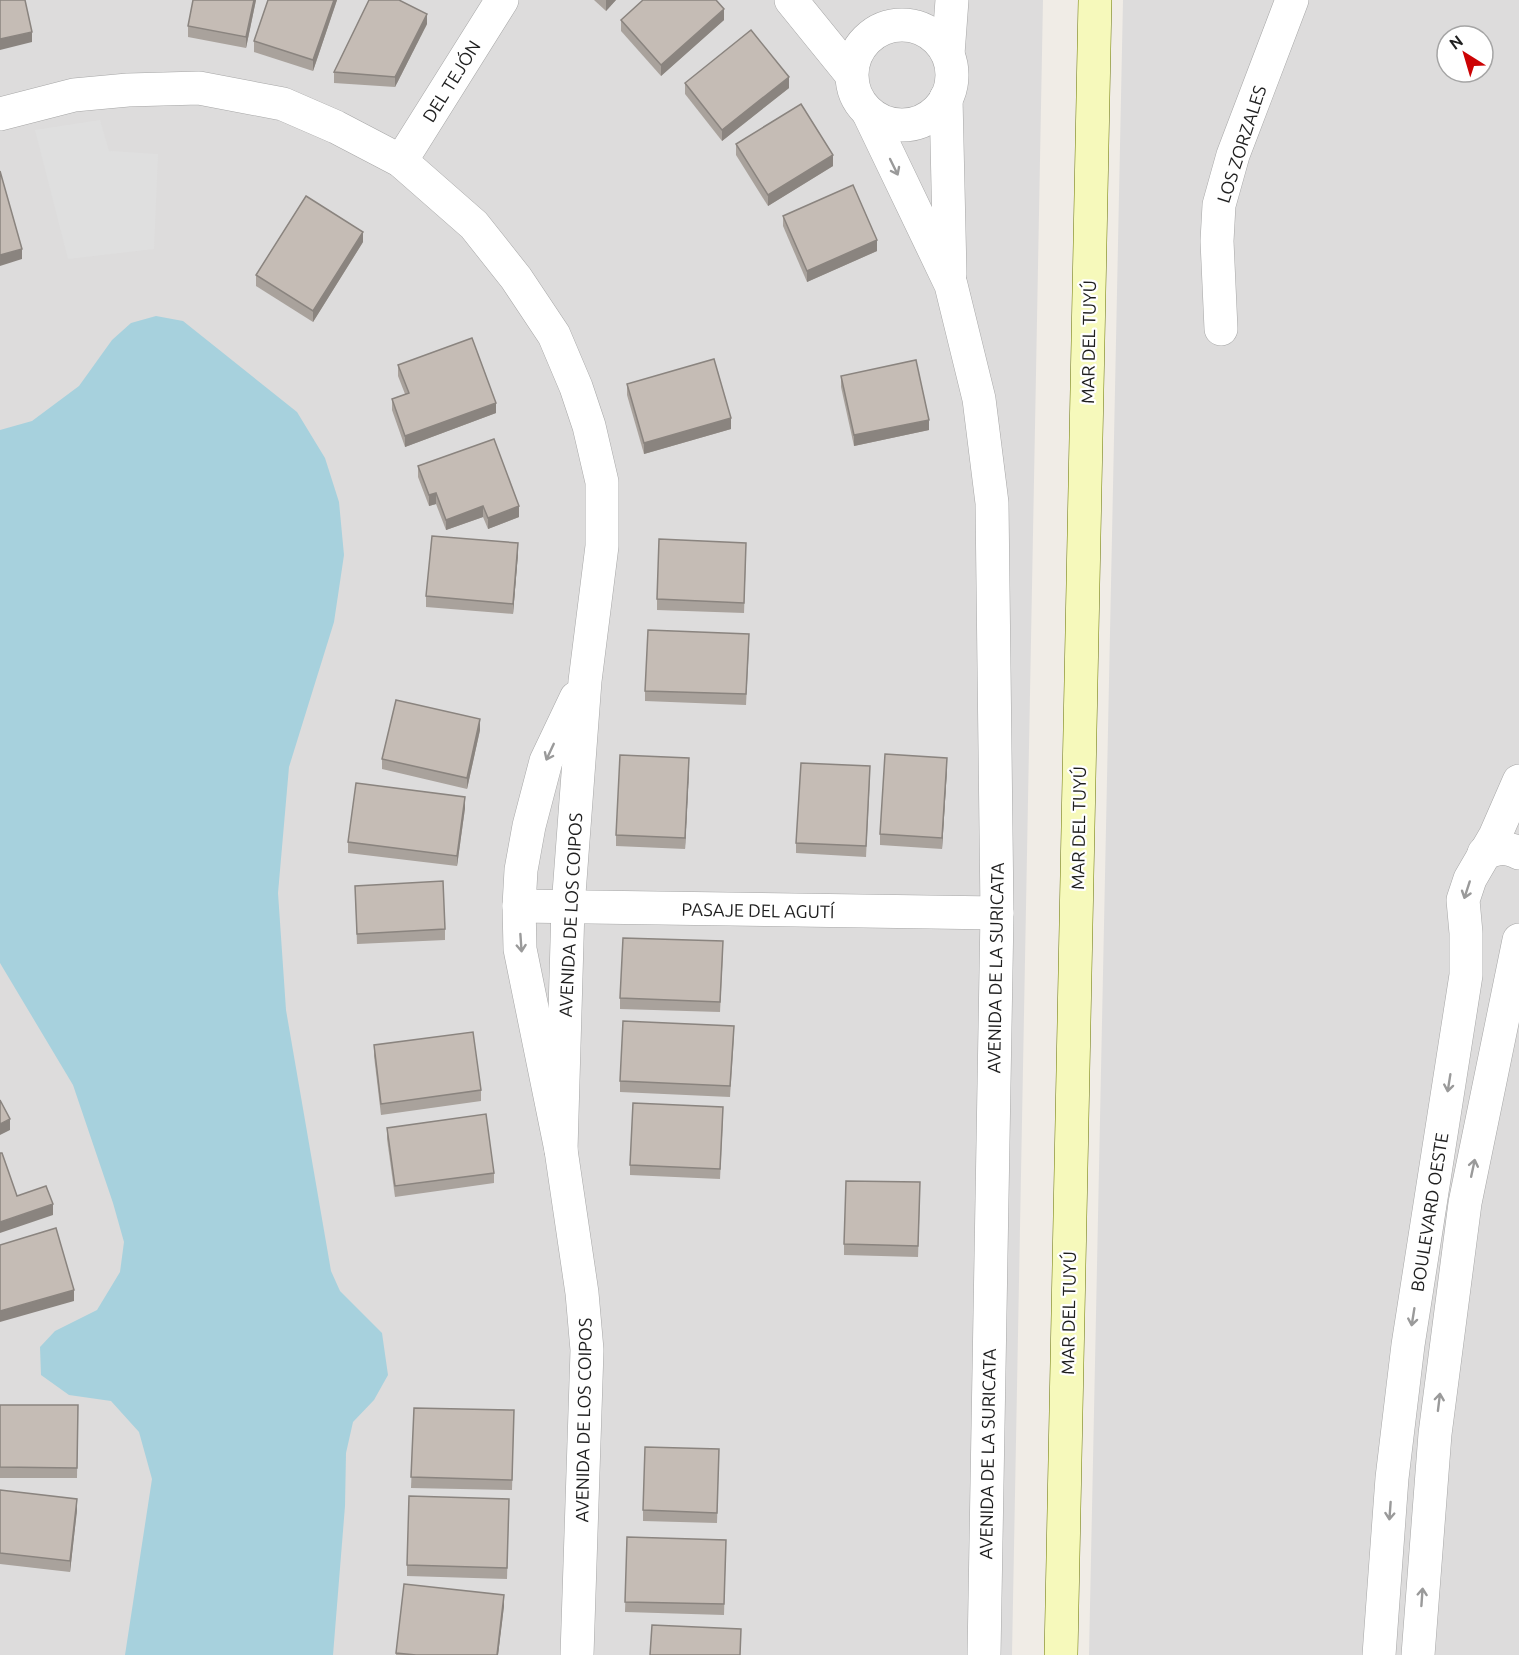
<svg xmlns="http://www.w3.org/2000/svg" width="1519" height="1655" viewBox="0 0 1519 1655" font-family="Ubuntu,sans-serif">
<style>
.residential{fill:#dddcdc;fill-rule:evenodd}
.parking{fill:#dfdfdf}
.water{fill:#a7d1dd}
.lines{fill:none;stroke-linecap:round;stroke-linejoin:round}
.street-casing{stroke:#a6a6a6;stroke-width:34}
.secondary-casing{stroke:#6b7606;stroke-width:34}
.street{stroke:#fff;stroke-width:33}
.secondary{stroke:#f6f9bb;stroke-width:33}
.wall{fill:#a9a29c}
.shaded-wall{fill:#8a847f}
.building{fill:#c5bcb5;stroke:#8a847f;stroke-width:1.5}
.oneway{stroke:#9a9a9a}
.labels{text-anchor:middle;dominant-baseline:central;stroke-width:4.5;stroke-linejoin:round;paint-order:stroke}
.street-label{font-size:18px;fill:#1f1f1f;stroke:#fff}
</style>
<rect width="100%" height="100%" fill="#f0ece6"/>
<g class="residential">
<path d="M 0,0 L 1043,0 L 1012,1655 L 0,1655 Z"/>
<path d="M 1123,0 L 1519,0 L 1519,1655 L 1089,1655 ZM 1447,36 L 1483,36 L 1483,72 L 1447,72 Z"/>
</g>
<path class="parking" d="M 100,120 L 109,151 L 158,154 L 154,249 L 68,259 L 35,130 Z"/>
<path class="water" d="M 156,316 L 183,321 L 297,412 L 325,458 L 339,502 L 344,555 L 334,622 L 289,767 L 278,893 L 286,1010 L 331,1271 L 340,1291 L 382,1333 L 388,1375 L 374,1400 L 353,1422 L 346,1453 L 345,1506 L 333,1655 L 125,1655 L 152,1479 L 139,1432 L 111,1401 L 69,1395 L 41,1375 L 40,1347 L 55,1331 L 97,1310 L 120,1272 L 124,1242 L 113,1203 L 73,1085 L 0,963 L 0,430 L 32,421 L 79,386 L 112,340 L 131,323 Z"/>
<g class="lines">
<g class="street-casing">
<g id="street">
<path d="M 791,0 L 851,74"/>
<circle cx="902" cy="75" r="50"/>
<path d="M 948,54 L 952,0"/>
<path d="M 946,98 L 950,274"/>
<path d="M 0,114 L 74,95 L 128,90 L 199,88 L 283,104 L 336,127 L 401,161 L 474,225 L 516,278 L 554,335 L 576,387 L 589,426 L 602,482 L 602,546 L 585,681 L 568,907 L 561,1150"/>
<path d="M 869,114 L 951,285 L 979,399 L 992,503 L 997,913 L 984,1655"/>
<path d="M 401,161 L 502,0"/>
<path d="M 1221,329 L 1217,241 L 1219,205 L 1233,155 L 1292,0"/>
<path d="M 576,698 L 546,761 L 529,826 L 521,870 L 519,906 L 520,949 L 561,1150 L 582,1293 L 587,1350 L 577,1655"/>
<path d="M 1484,853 C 1499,848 1505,846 1519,853"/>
<path d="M 519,906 L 997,913"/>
<path d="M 1379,1655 L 1392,1478 L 1408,1345 L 1466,975 L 1466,933 L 1463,900 L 1470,879 L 1495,836 L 1519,781"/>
<path d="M 1418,1655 L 1435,1434 L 1465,1203 L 1519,940"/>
</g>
</g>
<g class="secondary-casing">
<path id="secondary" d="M 1061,1655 L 1095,0"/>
</g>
<use href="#street" class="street"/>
<use href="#secondary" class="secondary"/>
</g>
<g class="wall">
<path d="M 256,0 L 246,48 L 188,37 L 188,26 Z"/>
<path d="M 268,0 L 337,0 L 313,71 L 254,52 L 254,41 Z"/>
<path d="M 594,0 L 616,0 L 606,11 Z"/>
<path d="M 621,20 L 724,20 L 661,76 L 621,31 Z"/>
<path d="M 427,24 L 395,87 L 334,83 L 334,72 Z"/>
<path d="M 685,83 L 789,88 L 722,141 L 685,94 Z"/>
<path d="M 736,144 L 833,166 L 768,206 L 736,155 Z"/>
<path d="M 783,216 L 877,251 L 807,282 L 783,226 Z"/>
<path d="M 363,242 L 313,322 L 256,286 L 256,275 Z"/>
<path d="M 398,365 L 496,413 L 405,447 L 392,410 L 392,399 L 405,394 L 398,376 Z"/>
<path d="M 841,376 L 929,430 L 854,446 L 841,387 Z"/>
<path d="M 627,384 L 731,429 L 644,454 L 627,395 Z"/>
<path d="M 418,466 L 519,517 L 488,529 L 483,517 L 446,530 L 436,504 L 429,506 L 418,477 Z"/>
<path d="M 746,553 L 744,613 L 657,610 L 657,599 Z"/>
<path d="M 518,554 L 513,614 L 426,607 L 426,596 Z"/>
<path d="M 749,645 L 746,705 L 645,701 L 645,691 Z"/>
<path d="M 480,730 L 467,789 L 382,769 L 382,759 Z"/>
<path d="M 689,769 L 685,849 L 616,846 L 616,835 Z"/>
<path d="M 947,769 L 942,849 L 880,845 L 880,834 Z"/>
<path d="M 870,777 L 866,857 L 796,853 L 796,843 Z"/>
<path d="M 465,808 L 457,866 L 348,853 L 348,842 Z"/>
<path d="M 355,886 L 445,929 L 445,940 L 357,944 Z"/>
<path d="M 723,952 L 720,1012 L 620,1009 L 620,998 Z"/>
<path d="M 734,1037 L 730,1097 L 620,1092 L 620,1081 Z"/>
<path d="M 374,1045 L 481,1090 L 481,1101 L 381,1115 L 374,1056 Z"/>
<path d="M 723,1118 L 720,1179 L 630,1175 L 630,1165 Z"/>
<path d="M 387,1128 L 494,1173 L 494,1183 L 395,1197 L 387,1139 Z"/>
<path d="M 920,1193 L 918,1257 L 844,1255 L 844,1244 Z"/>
<path d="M 0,1405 L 78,1405 L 77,1478 L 0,1478 Z"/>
<path d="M 414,1408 L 514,1410 L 512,1490 L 411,1488 Z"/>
<path d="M 719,1449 L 717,1523 L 643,1521 L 643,1510 Z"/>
<path d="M 0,1490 L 77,1510 L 70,1572 L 0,1564 Z"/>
<path d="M 509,1499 L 507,1579 L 407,1576 L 407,1565 Z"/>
<path d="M 627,1537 L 726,1540 L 724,1615 L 625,1612 Z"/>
<path d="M 404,1584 L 504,1606 L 498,1655 L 396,1655 Z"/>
</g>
<g class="shaded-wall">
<path d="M 254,0 L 256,0 L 246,48 L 246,37 Z"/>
<path d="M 334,0 L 337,0 L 313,71 L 313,60 Z"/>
<path d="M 606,0 L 616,0 L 606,11 Z"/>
<path d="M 724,9 L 724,20 L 661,76 L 661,65 Z"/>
<path d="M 427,14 L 427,24 L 395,87 L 395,77 Z"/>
<path d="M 32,32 L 32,42 L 0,50 L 0,39 Z"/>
<path d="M 789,77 L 789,88 L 722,141 L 722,130 Z"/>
<path d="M 833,155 L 833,166 L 768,206 L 768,195 Z"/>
<path d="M 363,232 L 363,242 L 313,322 L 313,311 Z"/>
<path d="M 877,240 L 877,251 L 807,282 L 807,271 Z"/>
<path d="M 22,249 L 22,259 L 0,266 L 0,255 Z"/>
<path d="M 496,403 L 496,413 L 405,447 L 405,436 Z"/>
<path d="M 731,418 L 731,429 L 644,454 L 644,443 Z"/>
<path d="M 929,420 L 929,430 L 854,446 L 854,435 Z"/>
<path d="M 436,493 L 436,504 L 429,506 L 429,495 Z"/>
<path d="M 483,506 L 483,517 L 446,530 L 446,520 Z"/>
<path d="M 519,506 L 519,517 L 488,529 L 488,518 Z"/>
<path d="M 518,543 L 518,554 L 513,614 L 513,604 Z"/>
<path d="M 480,719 L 480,730 L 467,789 L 467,778 Z"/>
<path d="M 689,758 L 689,769 L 685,849 L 685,838 Z"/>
<path d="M 947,758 L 947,769 L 942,849 L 942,838 Z"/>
<path d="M 465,797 L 465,808 L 457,866 L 457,856 Z"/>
<path d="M 10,1119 L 10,1130 L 0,1135 L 0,1124 Z"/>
<path d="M 53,1204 L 53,1215 L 0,1233 L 0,1222 Z"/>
<path d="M 74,1290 L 74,1301 L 0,1322 L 0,1311 Z"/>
<path d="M 77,1499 L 77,1510 L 70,1572 L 70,1561 Z"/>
<path d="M 504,1595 L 504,1606 L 498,1655 L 497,1655 Z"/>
</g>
<g class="building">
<path d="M 0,0 L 25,0 L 32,32 L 0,39 Z"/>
<path d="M 193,0 L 254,0 L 246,37 L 188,26 Z"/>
<path d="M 268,0 L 334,0 L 313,60 L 254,41 Z"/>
<path d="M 369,0 L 399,0 L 427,14 L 395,77 L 334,72 Z"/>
<path d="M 643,0 L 716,0 L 724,9 L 661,65 L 621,20 Z"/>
<path d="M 751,30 L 789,77 L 722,130 L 685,83 Z"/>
<path d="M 801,104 L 833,155 L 768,195 L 736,144 Z"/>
<path d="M 0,171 L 22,249 L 0,255 Z"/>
<path d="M 853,185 L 877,240 L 807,271 L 783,216 Z"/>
<path d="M 306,196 L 363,232 L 313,311 L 256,275 Z"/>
<path d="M 472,338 L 496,403 L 405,436 L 392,399 L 409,393 L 398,365 Z"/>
<path d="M 714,359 L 731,418 L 644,443 L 627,384 Z"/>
<path d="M 916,360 L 929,420 L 854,435 L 841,376 Z"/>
<path d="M 494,439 L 519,506 L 488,518 L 483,506 L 446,520 L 436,493 L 429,495 L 418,466 Z"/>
<path d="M 432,536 L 518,543 L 513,604 L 426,596 Z"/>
<path d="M 659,539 L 746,543 L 744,603 L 657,599 Z"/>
<path d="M 648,630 L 749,634 L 746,694 L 645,691 Z"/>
<path d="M 396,700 L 480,719 L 467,778 L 382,759 Z"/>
<path d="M 885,754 L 947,758 L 942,838 L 880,834 Z"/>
<path d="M 620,755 L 689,758 L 685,838 L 616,835 Z"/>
<path d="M 801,763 L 870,766 L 866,846 L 796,843 Z"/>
<path d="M 356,783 L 465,797 L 457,856 L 348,842 Z"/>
<path d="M 443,881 L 445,929 L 357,934 L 355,886 Z"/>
<path d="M 623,938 L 723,941 L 720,1002 L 620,998 Z"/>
<path d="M 623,1021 L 734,1026 L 730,1086 L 620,1081 Z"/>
<path d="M 473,1032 L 481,1090 L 381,1104 L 374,1045 Z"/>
<path d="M 0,1100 L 10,1119 L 0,1124 Z"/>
<path d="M 633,1103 L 723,1107 L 720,1169 L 630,1165 Z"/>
<path d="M 486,1114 L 494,1173 L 395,1186 L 387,1128 Z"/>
<path d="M 0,1153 L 2,1153 L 17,1196 L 46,1186 L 53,1204 L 0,1222 Z"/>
<path d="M 846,1181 L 920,1182 L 918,1246 L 844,1244 Z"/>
<path d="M 56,1228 L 74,1290 L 0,1311 L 0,1245 Z"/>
<path d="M 0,1405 L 78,1405 L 77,1468 L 0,1467 Z"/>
<path d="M 414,1408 L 514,1410 L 512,1480 L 411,1477 Z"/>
<path d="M 645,1447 L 719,1449 L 717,1513 L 643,1510 Z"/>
<path d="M 0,1490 L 77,1499 L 70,1561 L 0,1553 Z"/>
<path d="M 409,1496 L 509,1499 L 507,1568 L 407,1565 Z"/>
<path d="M 627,1537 L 726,1540 L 724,1604 L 625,1602 Z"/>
<path d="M 404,1584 L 504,1595 L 497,1655 L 416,1655 L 396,1653 Z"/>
<path d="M 652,1625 L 741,1629 L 740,1655 L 650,1655 Z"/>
</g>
<defs><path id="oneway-shaft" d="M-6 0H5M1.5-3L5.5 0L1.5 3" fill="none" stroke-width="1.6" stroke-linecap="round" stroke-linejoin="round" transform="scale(1.5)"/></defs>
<g class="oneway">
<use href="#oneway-shaft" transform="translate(894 167) rotate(64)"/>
<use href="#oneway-shaft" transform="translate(550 752) rotate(115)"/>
<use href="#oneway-shaft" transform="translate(1467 890) rotate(108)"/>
<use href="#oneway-shaft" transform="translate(521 943) rotate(86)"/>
<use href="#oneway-shaft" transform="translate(1449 1083) rotate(99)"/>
<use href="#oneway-shaft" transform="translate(1473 1168) rotate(-78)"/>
<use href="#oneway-shaft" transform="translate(1413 1317) rotate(99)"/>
<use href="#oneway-shaft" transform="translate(1439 1402) rotate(-83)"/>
<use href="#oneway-shaft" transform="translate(1390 1511) rotate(94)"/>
<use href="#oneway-shaft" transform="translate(1422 1597) rotate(-86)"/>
</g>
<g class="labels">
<g class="street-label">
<text transform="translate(451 81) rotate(-58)">DEL TEJÓN</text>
<text transform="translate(1241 144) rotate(-72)">LOS ZORZALES</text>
<text transform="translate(1088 342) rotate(-89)">MAR DEL TUYÚ</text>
<text transform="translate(1078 828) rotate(-89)">MAR DEL TUYÚ</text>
<text transform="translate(758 910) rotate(1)">PASAJE DEL AGUTÍ</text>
<text transform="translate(570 915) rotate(-87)">AVENIDA DE LOS COIPOS</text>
<text transform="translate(995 968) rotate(-89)">AVENIDA DE LA SURICATA</text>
<text transform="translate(1429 1212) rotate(-81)">BOULEVARD OESTE</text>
<text transform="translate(1068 1313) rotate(-89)">MAR DEL TUYÚ</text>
<text transform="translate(583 1420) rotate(-89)">AVENIDA DE LOS COIPOS</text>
<text transform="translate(987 1454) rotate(-89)">AVENIDA DE LA SURICATA</text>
</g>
</g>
<g transform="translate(1465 54) rotate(323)"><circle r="28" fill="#ffffff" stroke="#a5a5a5" stroke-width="1.5"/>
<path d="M0-4.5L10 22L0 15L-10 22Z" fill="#cc0304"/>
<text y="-9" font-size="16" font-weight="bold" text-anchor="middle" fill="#1f1f1f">N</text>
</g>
</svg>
